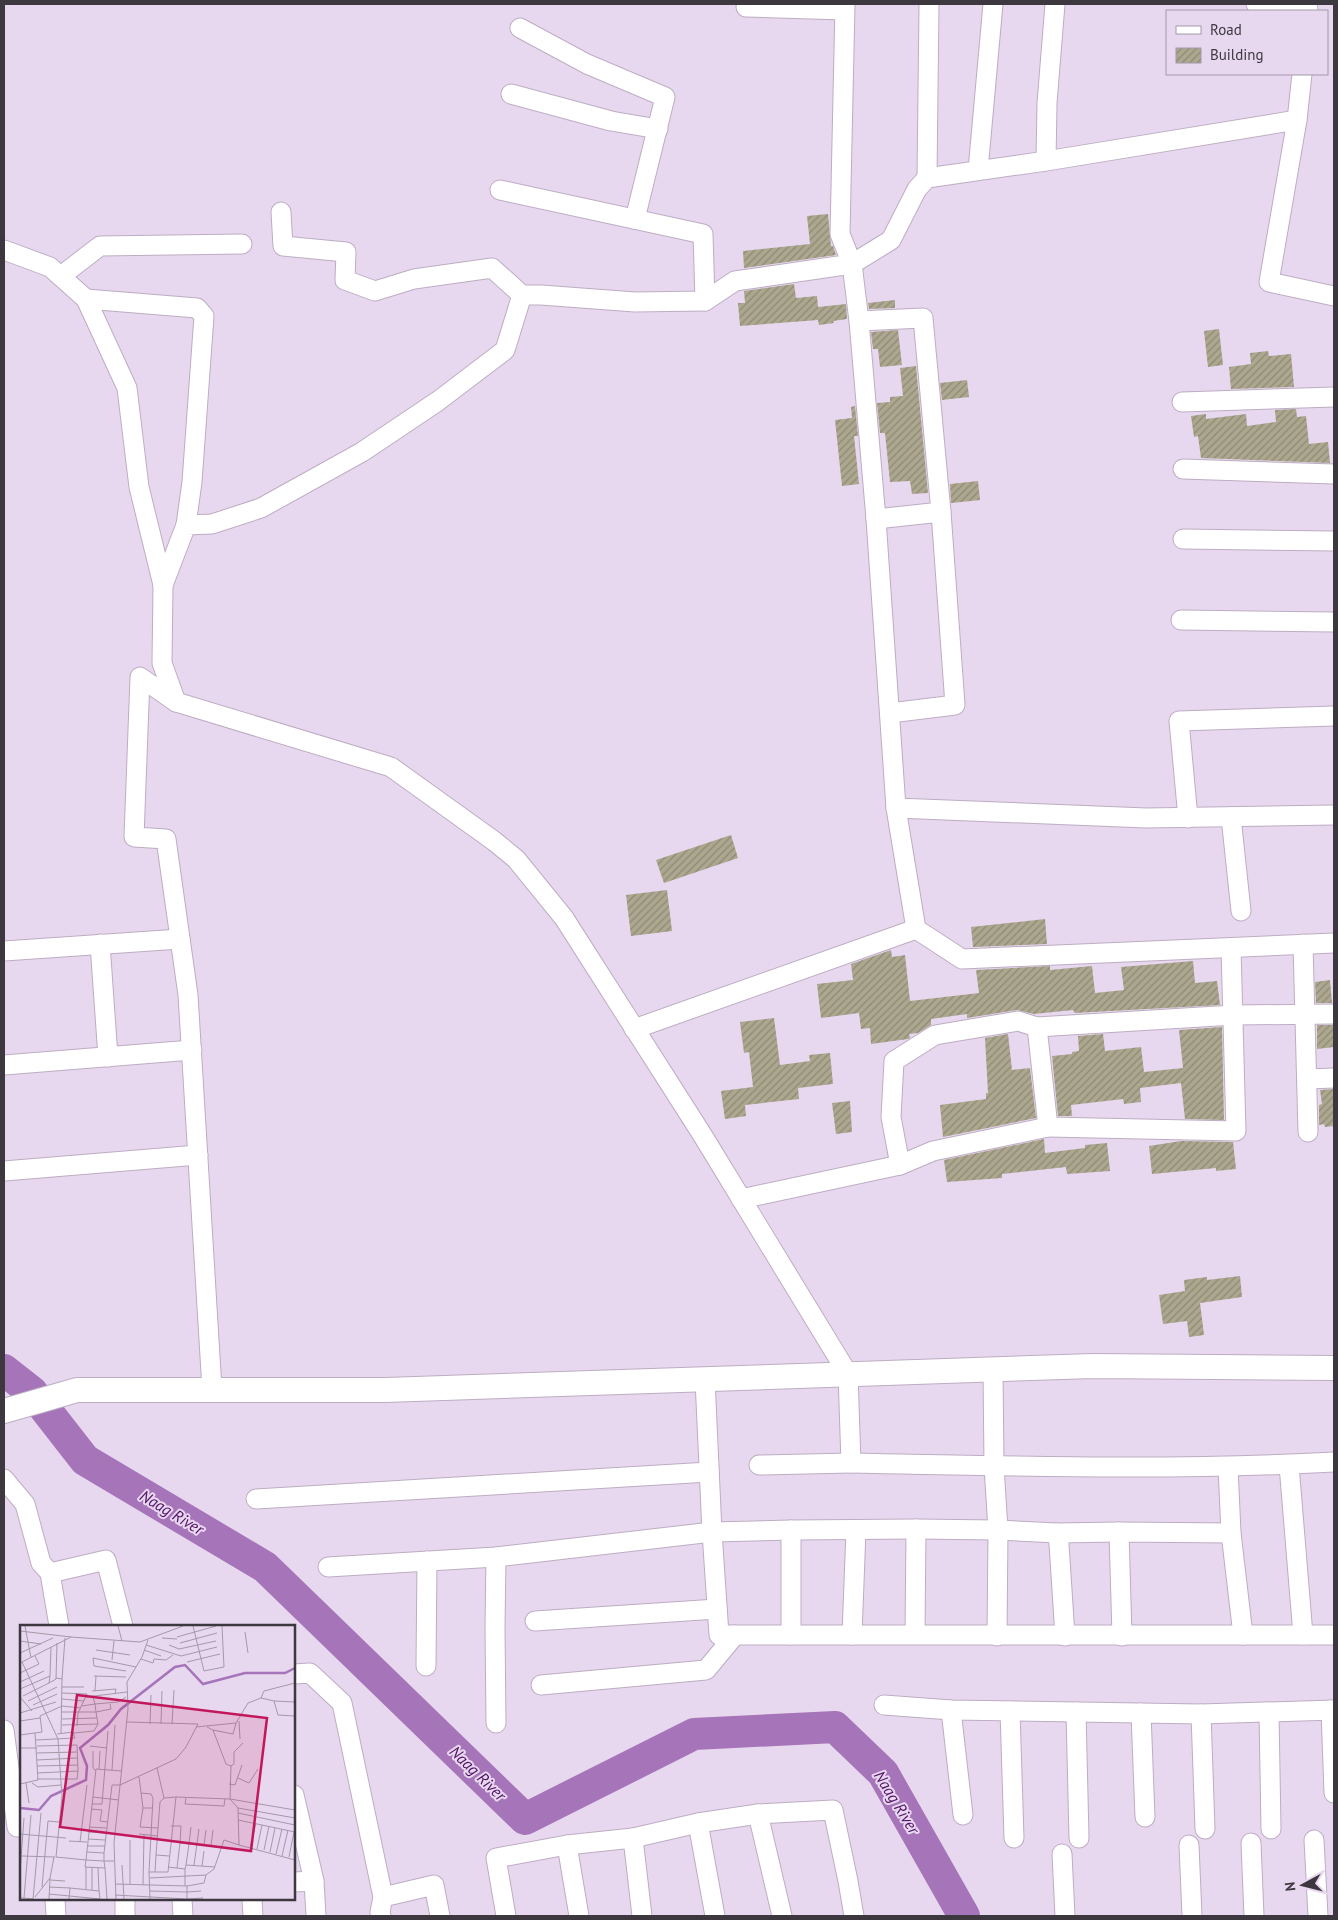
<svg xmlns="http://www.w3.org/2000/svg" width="1338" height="1920" viewBox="0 0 1338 1920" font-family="'PT Sans',sans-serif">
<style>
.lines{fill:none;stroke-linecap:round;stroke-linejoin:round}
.river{stroke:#a674b9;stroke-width:32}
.building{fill:url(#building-hatch)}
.minor-casing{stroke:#bdadc3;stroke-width:21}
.tertiary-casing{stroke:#bdadc3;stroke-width:26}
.minor{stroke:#fff;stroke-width:19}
.tertiary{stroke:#fff;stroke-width:24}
.labels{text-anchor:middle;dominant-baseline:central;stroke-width:4;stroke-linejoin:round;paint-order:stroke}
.water-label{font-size:16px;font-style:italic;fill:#511065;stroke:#e8d8ef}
.inset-river{fill:none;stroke:#a674b9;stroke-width:2.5}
.inset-road{fill:none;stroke:#a498a9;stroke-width:1}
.view{fill:#c2185b;fill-opacity:0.15;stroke:#c2185b;stroke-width:2.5}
.inset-edge{fill:none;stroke:#3d3740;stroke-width:2.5}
</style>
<defs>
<pattern id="building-hatch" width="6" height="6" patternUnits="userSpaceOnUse" patternTransform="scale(1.25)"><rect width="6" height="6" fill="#aca78e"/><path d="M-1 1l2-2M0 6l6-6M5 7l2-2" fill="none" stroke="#8d8975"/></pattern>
</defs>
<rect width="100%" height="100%" fill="#e8d8ef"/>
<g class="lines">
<path class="river" d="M 4,1370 L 32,1392 L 85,1460 L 265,1567 L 525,1819 L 694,1734 L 835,1727 L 883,1773 L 964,1916"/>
</g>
<g class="building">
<path d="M 828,214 L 831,246 L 833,246 L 836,255 L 744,268 L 743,251 L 810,244 L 807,216 Z"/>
<path d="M 794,284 L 796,298 L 817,296 L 818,307 L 846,304 L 847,319 L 833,321 L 834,323 L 819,325 L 818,320 L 740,326 L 738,303 L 745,303 L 744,291 Z"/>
<path d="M 895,300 L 895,308 L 869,309 L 868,303 Z"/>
<path d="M 1219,329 L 1223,365 L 1208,367 L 1204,331 Z"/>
<path d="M 898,330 L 902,365 L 880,367 L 878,349 L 873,349 L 871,332 Z"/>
<path d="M 1268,351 L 1269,356 L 1291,354 L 1294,387 L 1231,389 L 1229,367 L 1251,364 L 1250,353 Z"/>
<path d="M 916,366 L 928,493 L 912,494 L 910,481 L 890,482 L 885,433 L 880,433 L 877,403 L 890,402 L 890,397 L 903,396 L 900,368 Z"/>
<path d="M 967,380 L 969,397 L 942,400 L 940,383 Z"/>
<path d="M 855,406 L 858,436 L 854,436 L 859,484 L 842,486 L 835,420 L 852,418 L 851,407 Z"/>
<path d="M 1296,409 L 1297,417 L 1306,416 L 1309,444 L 1328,442 L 1330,463 L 1201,458 L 1198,436 L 1194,437 L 1191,416 L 1206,414 L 1206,419 L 1246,414 L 1247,426 L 1276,422 L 1275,410 Z"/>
<path d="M 978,481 L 980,500 L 951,503 L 950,484 Z"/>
<path d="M 731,835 L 738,858 L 664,883 L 656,860 Z"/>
<path d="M 667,890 L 672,931 L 631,936 L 626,895 Z"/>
<path d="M 1045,919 L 1047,944 L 973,947 L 971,927 Z"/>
<path d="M 891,950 L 892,957 L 905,955 L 910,1001 L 979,993 L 976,970 L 1050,966 L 1050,970 L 1092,966 L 1095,993 L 1124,990 L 1121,967 L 1193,961 L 1195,983 L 1217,981 L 1220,1005 L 1075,1013 L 1073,1010 L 1034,1014 L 1017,1010 L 967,1018 L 967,1014 L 931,1019 L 931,1025 L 918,1033 L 909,1034 L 910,1038 L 908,1039 L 871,1044 L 870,1028 L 861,1029 L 859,1013 L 821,1018 L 817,984 L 853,980 L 851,964 Z"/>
<path d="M 1330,980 L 1332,1003 L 1316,1003 L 1315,982 Z"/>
<path d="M 774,1018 L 780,1065 L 810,1061 L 809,1055 L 830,1053 L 833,1084 L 798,1088 L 799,1099 L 745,1105 L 746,1116 L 725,1119 L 721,1091 L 753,1087 L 749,1052 L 744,1053 L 740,1022 Z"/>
<path d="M 1317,1025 L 1334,1025 L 1334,1047 L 1317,1049 Z"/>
<path d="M 1222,1027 L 1224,1120 L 1185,1119 L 1181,1083 L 1140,1088 L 1141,1102 L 1124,1104 L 1123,1099 L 1071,1105 L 1072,1116 L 1058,1116 L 1052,1056 L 1072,1054 L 1072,1052 L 1079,1051 L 1078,1036 L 1103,1034 L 1105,1051 L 1141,1047 L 1144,1072 L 1183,1068 L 1179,1030 Z"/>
<path d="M 1008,1034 L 1012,1070 L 1030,1068 L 1036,1118 L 943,1137 L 940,1105 L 986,1099 L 986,1093 L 988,1093 L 985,1038 Z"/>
<path d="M 1334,1089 L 1334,1126 L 1325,1127 L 1324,1124 L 1319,1125 L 1319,1105 L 1322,1104 L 1320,1090 Z"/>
<path d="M 850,1101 L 852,1132 L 836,1134 L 832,1103 Z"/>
<path d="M 1044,1139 L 1045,1153 L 1085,1148 L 1085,1145 L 1107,1143 L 1110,1171 L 1067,1174 L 1066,1167 L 1002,1174 L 1002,1178 L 947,1182 L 944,1160 Z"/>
<path d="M 1181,1141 L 1233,1142 L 1236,1169 L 1216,1171 L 1216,1168 L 1152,1174 L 1149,1146 Z"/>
<path d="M 1240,1276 L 1242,1297 L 1200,1303 L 1204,1335 L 1189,1337 L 1187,1321 L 1163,1324 L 1159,1295 L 1185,1291 L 1184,1280 L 1207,1277 L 1207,1280 Z"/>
</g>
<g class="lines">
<g class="minor-casing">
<g id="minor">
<path d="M 1256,4 L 1308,9"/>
<path d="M 746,7 L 844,10"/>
<path d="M 520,28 L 587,64 L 665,97 L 635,219"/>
<path d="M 511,94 L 611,121 L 658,129"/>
<path d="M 1297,120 L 1302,74"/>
<path d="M 1046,161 L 1047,103 L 1055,4"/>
<path d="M 978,170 L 993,4"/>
<path d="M 927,178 L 929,4"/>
<path d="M 500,190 L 703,234 L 705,301"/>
<path d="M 281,212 L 283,246 L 346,252 L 345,280 L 375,291 L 414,279 L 492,268 L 522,295"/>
<path d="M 4,250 L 50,267 L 86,299 L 127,388 L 139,487 L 163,585 L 162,663 L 176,702"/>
<path d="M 61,276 L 100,246 L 242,244"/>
<path d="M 1334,296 L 1269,282 L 1297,120 L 1046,161 L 927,178 L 917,189 L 891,240 L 852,264 L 859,321 L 876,519 L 896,808 L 1146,818 L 1334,815"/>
<path d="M 86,299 L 197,308 L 204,316 L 192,482 L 186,525"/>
<path d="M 859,321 L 923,318 L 941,512 L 955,705 L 890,713"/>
<path d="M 1182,402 L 1334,397"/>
<path d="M 1183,469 L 1334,474"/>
<path d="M 876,519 L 941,512"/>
<path d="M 1183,539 L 1334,541"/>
<path d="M 163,585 L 186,525 L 212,524 L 261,508 L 362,452 L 438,401 L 505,350 L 522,295 L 541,295 L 635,302 L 705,301 L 735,281 L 852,264 L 840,234 L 845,4"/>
<path d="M 1181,620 L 1334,622"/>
<path d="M 896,808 L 916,929 L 962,959 L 1334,943"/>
<path d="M 1231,817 L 1241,911"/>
<path d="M 1188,818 L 1179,721 L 1334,716"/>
<path d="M 100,944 L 108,1057"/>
<path d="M 1303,944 L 1308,1132"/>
<path d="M 4,951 L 180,939"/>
<path d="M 1037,1027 L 1048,1127 L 1236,1131 L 1231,948"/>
<path d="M 634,1029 L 916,929"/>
<path d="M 4,1065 L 192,1050"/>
<path d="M 1307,1079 L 1334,1078"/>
<path d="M 900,1165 L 891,1117 L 894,1061 L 935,1035 L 1018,1021 L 1037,1027 L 1234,1015 L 1334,1014"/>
<path d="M 4,1171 L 198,1155"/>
<path d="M 741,1199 L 900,1165 L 933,1151 L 1048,1127"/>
<path d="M 993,1369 L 994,1466 L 998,1530 L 997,1636"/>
<path d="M 705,1379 L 712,1532 L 719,1635 L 1334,1635"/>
<path d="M 212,1389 L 188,995 L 166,839 L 134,837 L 140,677 L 176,702 L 391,767 L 494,841 L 516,859 L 564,918 L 703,1136 L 848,1374 L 851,1463 C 1012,1466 1174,1471 1334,1462"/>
<path d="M 759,1465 L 851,1463"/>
<path d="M 1289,1465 L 1303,1635"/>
<path d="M 4,1479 L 25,1504 L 41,1563 L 50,1573 L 59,1626"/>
<path d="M 256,1499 L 709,1472"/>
<path d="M 791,1530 L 791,1635"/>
<path d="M 1057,1533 L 1119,1532"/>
<path d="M 1231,1533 L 1243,1635"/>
<path d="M 496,1557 L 495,1627 L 496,1723"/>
<path d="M 328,1567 L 496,1557 L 712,1532 L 791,1530 L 916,1529 L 998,1530 L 1057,1533 L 1059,1544 L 1065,1636"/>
<path d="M 50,1573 L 106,1560 L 123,1626"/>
<path d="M 535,1621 L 717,1609"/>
<path d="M 915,1634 L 916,1529"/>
<path d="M 852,1635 L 856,1530"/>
<path d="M 1122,1636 L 1119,1532 L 1231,1533 L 1228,1467"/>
<path d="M 426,1666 L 427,1561"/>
<path d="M 294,1674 L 310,1673 L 342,1703 L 383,1897"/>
<path d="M 541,1685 L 706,1670 L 735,1635"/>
<path d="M 884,1705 L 951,1710 L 1201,1714 L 1334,1710"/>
<path d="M 951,1710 L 963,1815"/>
<path d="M 1331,1710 L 1334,1793"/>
<path d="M 1010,1711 L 1014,1838"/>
<path d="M 1076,1712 L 1079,1838"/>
<path d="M 1141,1713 L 1145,1817"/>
<path d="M 1269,1713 L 1271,1829"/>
<path d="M 1201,1714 L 1205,1829"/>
<path d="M 4,1730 L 17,1827"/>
<path d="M 294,1795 L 314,1881 L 316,1916"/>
<path d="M 758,1814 L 782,1916"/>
<path d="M 698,1823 L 715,1916"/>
<path d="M 633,1838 L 642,1916"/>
<path d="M 1314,1840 L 1318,1916"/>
<path d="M 1251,1843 L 1254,1916"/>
<path d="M 567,1845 L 579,1916"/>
<path d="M 1189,1845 L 1192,1916"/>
<path d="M 1062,1854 L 1065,1916"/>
<path d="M 294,1882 L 314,1881"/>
<path d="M 55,1899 L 56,1916"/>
<path d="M 182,1899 L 183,1916"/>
<path d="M 252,1899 L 253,1916"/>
<path d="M 125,1916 L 125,1899"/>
<path d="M 381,1916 L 380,1912 L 383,1897 L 434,1885 L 440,1916"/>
<path d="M 506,1916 L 496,1858 L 567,1845 L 633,1838 L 698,1823 L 758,1814 L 833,1810 L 848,1881 L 854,1916"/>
</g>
</g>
<g class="tertiary-casing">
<path id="tertiary" d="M 4,1411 L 77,1390 L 386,1390 L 1093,1366 L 1334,1368"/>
</g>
<use href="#minor" class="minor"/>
<use href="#tertiary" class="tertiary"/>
</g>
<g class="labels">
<g class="water-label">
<text transform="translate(172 1512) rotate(31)">Naag River</text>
<text transform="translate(478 1773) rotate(44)">Naag River</text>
<text transform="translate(897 1802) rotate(58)">Naag River</text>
</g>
</g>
<g transform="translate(20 1625)">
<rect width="275" height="275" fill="#e8d8ef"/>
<path class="inset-river" d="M 0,183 L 19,185 L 31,171 L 66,155 L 67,141 L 60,123 L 88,100 L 101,84 L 155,42 L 165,40 L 183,59 L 225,48 L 265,48 L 275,43"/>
<path class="inset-road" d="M 5,1 L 11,33M 98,1 L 102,16M 173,1 L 184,46 L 204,42 L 202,1M 0,6 L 51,12M 225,7 L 228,28M 157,12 L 196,1M 142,13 L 157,14M 0,16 L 21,19M 160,18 L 197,8M 126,20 L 161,31 L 197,22M 149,20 L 159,24 L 196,16M 76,25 L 110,30M 124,25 L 141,31M 0,28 L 33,13M 121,34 L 133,38 L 134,34 L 146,35 L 153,30M 92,35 L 94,16M 2,37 L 38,114 L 42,171 L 36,232 L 66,235 L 76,144 L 102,146M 167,37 L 200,29M 0,38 L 51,12 L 120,17 L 163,1M 106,46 L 74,41 L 73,33 L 116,42M 0,48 L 19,39 L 15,31M 74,51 L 106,52M 36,53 L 42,54 L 45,13M 0,57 L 24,46M 29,58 L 36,54 L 37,18M 42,62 L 64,62M 0,64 L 30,51 L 31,22M 72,66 L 96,64 L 95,69M 75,66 L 76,51M 42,68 L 67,69 L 58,88 L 57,101M 3,71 L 29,58 L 30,51M 0,72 L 12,86M 66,72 L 107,67M 241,73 L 244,66 L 275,58M 42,74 L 64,76M 8,76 L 37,62M 254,76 L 275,77M 13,80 L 37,69M 62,81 L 75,79 L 73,72M 42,87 L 76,87 L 75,79 L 98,77 L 106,72M 0,88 L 36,77M 42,94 L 77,93M 0,96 L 20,93M 219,96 L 220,114M 130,99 L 131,70M 141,99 L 142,66M 152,99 L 154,65M 42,100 L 78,99 L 76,87 L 91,84 L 90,79M 176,102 L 216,98 L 228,78 L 241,73 L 254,76 L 258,90 L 275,91M 187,102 L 193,105 L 206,139 L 211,141 L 210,174 L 275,185M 193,105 L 213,109 L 216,98M 54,108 L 74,106 L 78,99M 41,109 L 42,54M 0,110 L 22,107 L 20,91 L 42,81 L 61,83M 16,115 L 55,113 L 53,107 L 37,109M 17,121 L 57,120 L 58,146 L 57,154 L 17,154M 70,121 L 87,123M 0,123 L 17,123M 73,126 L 73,143 L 76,146M 17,128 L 57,127M 17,135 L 57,133M 17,141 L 58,140M 211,141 L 214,139 L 214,127 L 223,118M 137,143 L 144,173M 79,144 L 80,126M 92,145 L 95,100M 17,148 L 58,146M 119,152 L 123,183M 218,153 L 229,158 L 238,144M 6,158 L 9,178M 12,158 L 18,162 L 41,160M 0,159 L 18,155 L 15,108M 209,159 L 215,160 L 222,140M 121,168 L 131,169 L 133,173 L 129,247M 73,172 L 99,175M 166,173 L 165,179 L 185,180 L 204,181 L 205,174M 72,179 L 82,179 L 88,106M 133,183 L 123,183 L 120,202 L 138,203M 218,183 L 275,193M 71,184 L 82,185 L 80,196 L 87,197M 218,188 L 275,200M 218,195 L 275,207M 151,201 L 161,201 L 160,218 L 169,219 L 171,202M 69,202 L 86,203M 68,207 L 86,208M 0,209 L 46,213M 119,209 L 138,211M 68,214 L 85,215M 110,215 L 110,259M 49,216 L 67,217M 60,217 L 67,160M 184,220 L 186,205M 219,220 L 275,235M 67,221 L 85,221M 191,221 L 193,205M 230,223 L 236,198M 237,224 L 242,200M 244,225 L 249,201M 67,227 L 84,228 L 92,160 L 100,160 L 156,134 L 166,122 L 178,99 L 107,97M 250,227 L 255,203M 84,228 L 84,236 L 85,243 L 65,242 L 66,235 L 84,236 L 94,236M 256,229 L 262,204M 136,230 L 140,177 L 144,173 L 156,172M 2,231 L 35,232M 262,231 L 268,205M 269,232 L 274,207M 102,240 L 104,274M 166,240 L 169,219 L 201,222M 174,240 L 179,204M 182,241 L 184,226M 148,242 L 165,244 L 166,240 L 195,242M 72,243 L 72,265M 78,243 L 79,266M 85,243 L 87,274M 157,243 L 160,218M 135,247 L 136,230 L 149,231M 0,248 L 4,193M 130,253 L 186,250 L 194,244 L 204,215 L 219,220 L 218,183 L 210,174 L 156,172 L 148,247 L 129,247 L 130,274M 30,255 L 45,256M 95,259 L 167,261 L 167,267 L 181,266M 123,260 L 124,209M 165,261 L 165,244M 167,261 L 184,258 L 186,250M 22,262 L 28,196 L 39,197M 29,262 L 50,263 L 49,274M 50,263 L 79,266 L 80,274M 66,264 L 66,242M 130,266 L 167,267 L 167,274 L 183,273M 29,269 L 80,274M 95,270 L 167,274M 15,272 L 30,253 L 34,232M 0,273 L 4,273 L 11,190M 4,273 L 13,274 L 21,188M 29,274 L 30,253M 96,274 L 94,218 L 108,84 L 107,57 L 122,32 L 128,15"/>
<path class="view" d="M 57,70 L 247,93 L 231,226 L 40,202 Z"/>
<rect width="275" height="275" class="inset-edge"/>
</g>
<rect width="1338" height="1920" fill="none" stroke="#3d3740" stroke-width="10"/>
<rect x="1166" y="10" width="162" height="65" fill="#e8d8ef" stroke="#a498a9"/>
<rect x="1176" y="26" width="25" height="8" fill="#ffffff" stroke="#a498a9"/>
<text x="1210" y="35" font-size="15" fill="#3d3740">Road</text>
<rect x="1176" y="48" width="25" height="15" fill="url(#building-hatch)" stroke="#a498a9"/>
<text x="1210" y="60" font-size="15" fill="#3d3740">Building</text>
<g transform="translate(1303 1885) rotate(263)" stroke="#e8d8ef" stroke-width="4" paint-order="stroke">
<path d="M0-4L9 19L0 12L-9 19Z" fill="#3d3740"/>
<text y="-8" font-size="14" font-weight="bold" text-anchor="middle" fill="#3d3740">N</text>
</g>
</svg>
